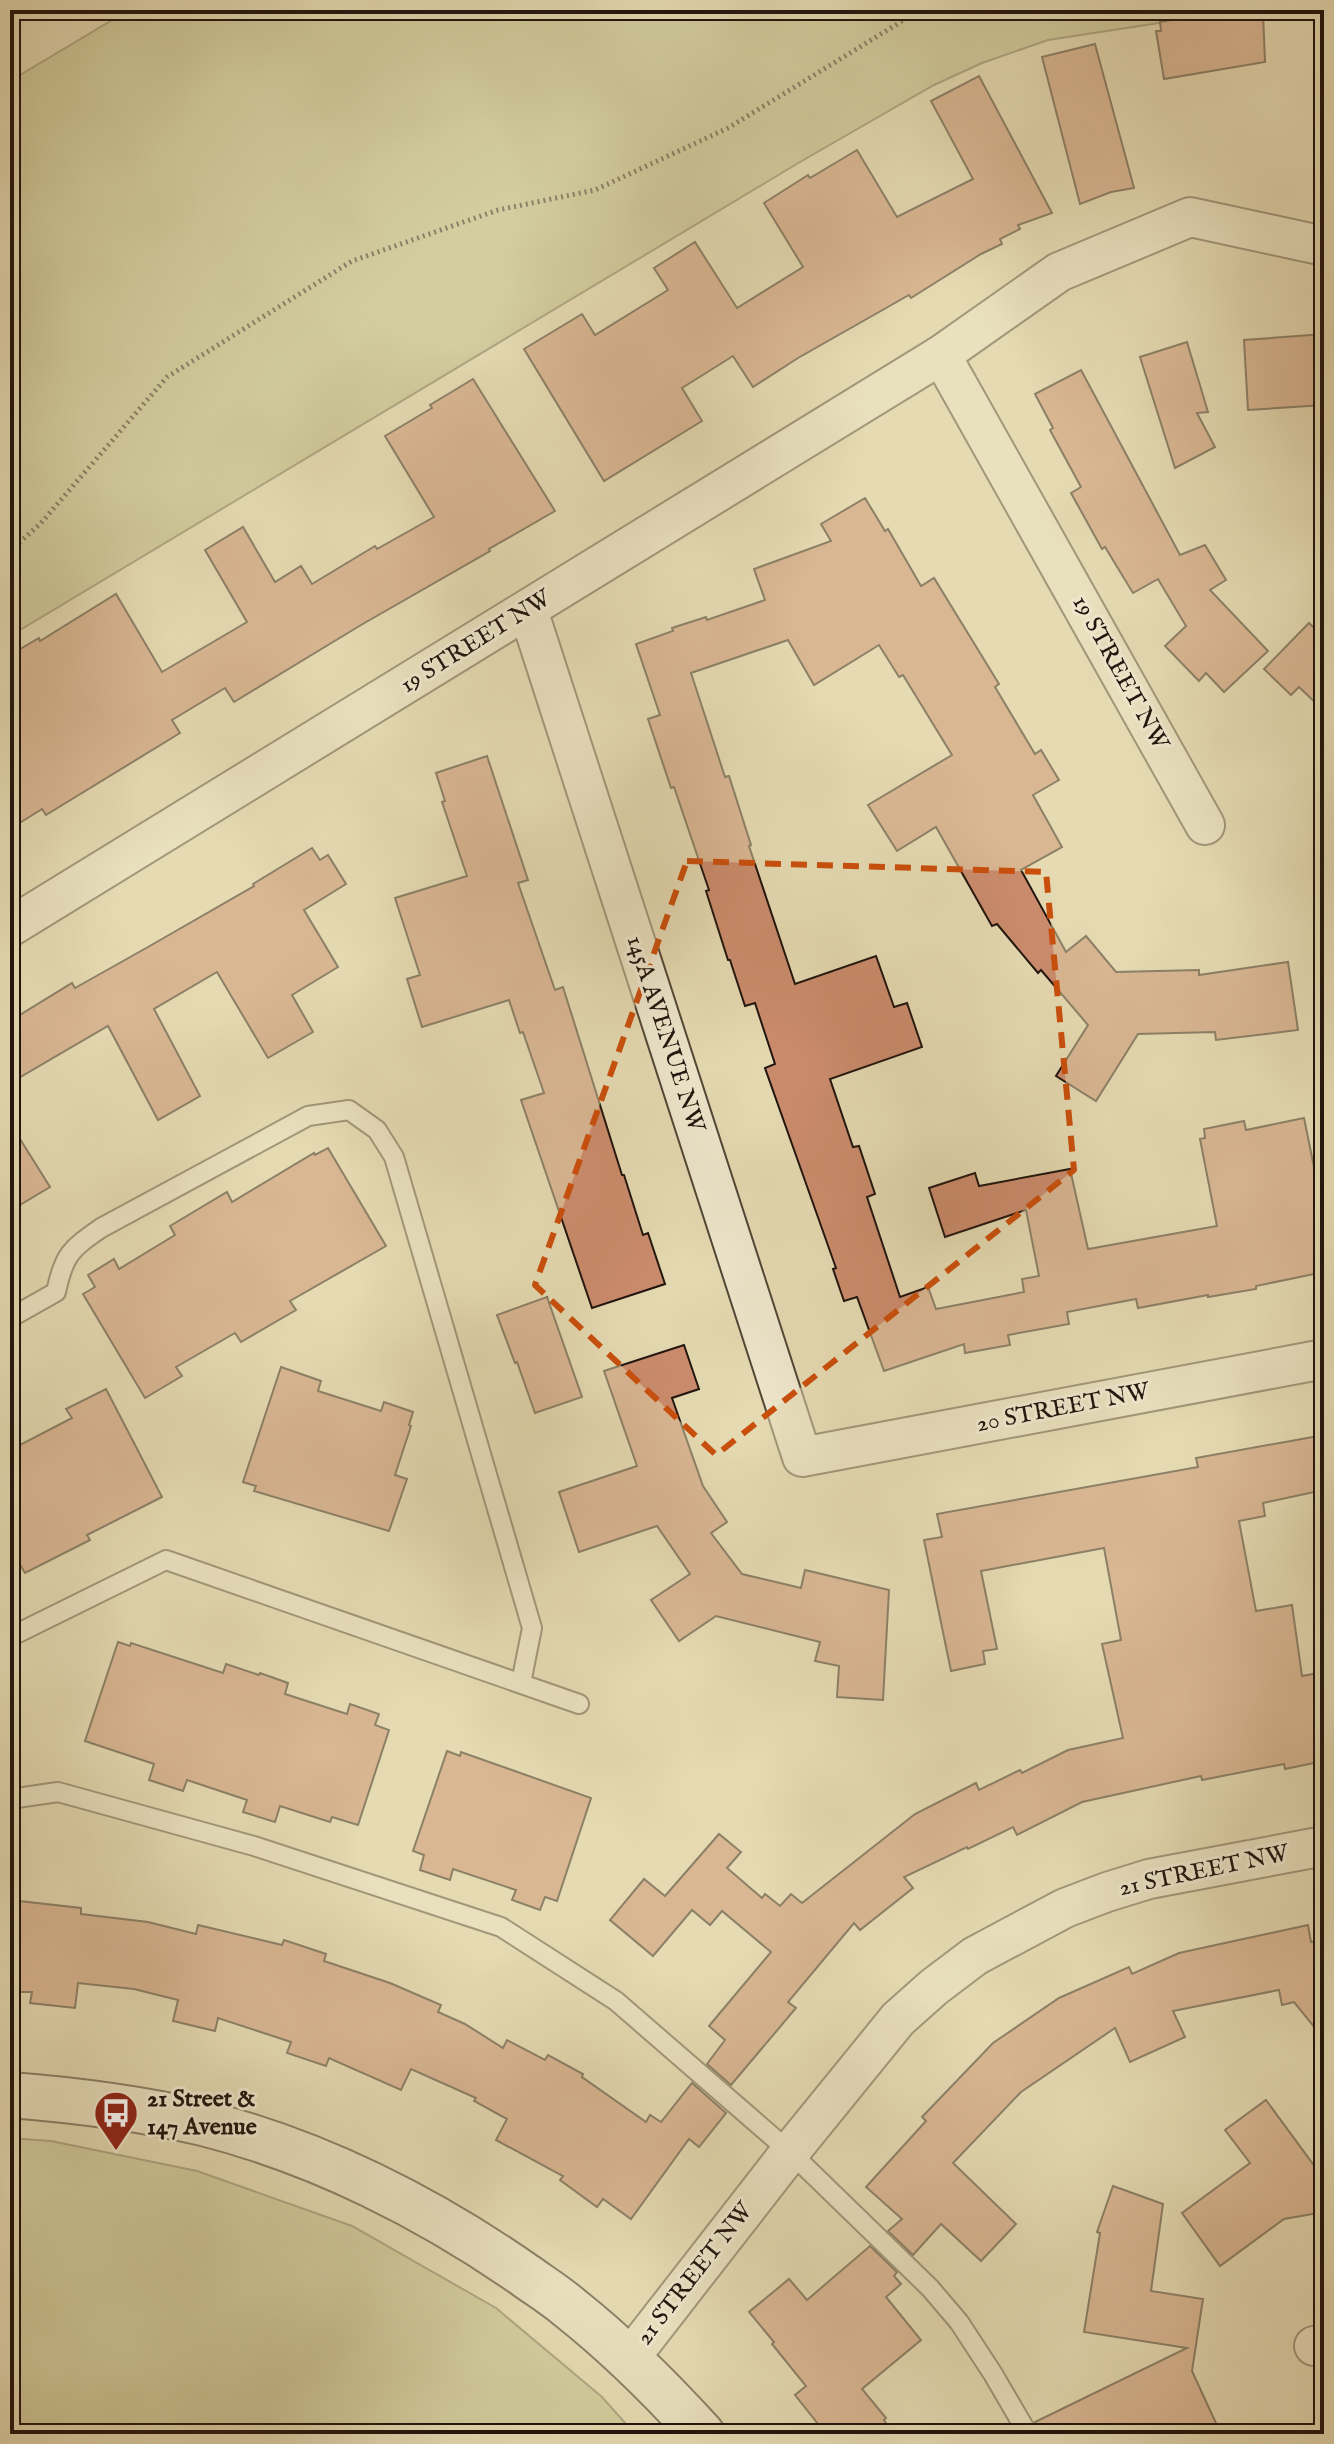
<svg xmlns="http://www.w3.org/2000/svg" width="1334" height="2444" viewBox="0 0 1334 2444" font-family="'IM FELL English',serif">
<style>
.green{fill:#bcbd87;stroke:#6e684a;stroke-width:2}
.building{fill:#cb8c6d;stroke:#20140d;stroke-width:2}
.lines{fill:none;stroke-linecap:round;stroke-linejoin:round}
.lane-casing{stroke:#514636;stroke-width:22}
.street-casing{stroke:#514636;stroke-width:42}
.secondary-casing{stroke:#20140d;stroke-width:48}
.path{stroke:#20140d;stroke-width:5;stroke-dasharray:2 4;stroke-linecap:butt}
.lane{stroke:#eee7cd;stroke-width:18}
.street{stroke:#eee7cd;stroke-width:38}
.secondary{stroke:#eee7cd;stroke-width:44}
.marked{fill:none;stroke:#ca4f0c;stroke-width:6;stroke-dasharray:16 10;stroke-linejoin:round}
.labels{text-anchor:middle;dominant-baseline:central;stroke-width:6;stroke-linejoin:round;paint-order:stroke}
.street-label{font-size:24px;fill:#20140d;stroke:#eee7cd}
.poi-label{font-size:24px;font-weight:bold;fill:#20140d;stroke:#eee7cd;text-anchor:start}
</style>
<rect width="100%" height="100%" fill="#e5dab2"/>
<filter id="stains"><feTurbulence type="fractalNoise" baseFrequency=".0025" numOctaves="4"/><feColorMatrix values="0 0 0 0 .2 0 0 0 0 .09 0 0 0 0 .02 0 0 0 .5 -.17"/></filter>
<radialGradient id="worn" r=".72"><stop offset=".6" stop-color="#630" stop-opacity="0"/><stop offset="1" stop-color="#630" stop-opacity=".3"/></radialGradient>
<g class="green">
<path d="M 129,10 L 1244,10 L 1048,40 L 982,63 L 934,85 L 800,162 L 10,636 L 10,81 Z"/>
<path d="M 10,2138 L 51,2141 L 197,2171 L 352,2226 L 496,2308 L 602,2397 L 635,2434 L 10,2434 Z"/>
</g>
<g class="building">
<path d="M 1263,13 L 1265,62 L 1164,79 L 1156,31 L 1161,31 L 1160,22 L 1182,18 Z"/>
<path d="M 1095,44 L 1134,188 L 1111,192 L 1080,204 L 1042,57 Z"/>
<path d="M 979,76 L 1052,213 L 1018,225 L 1020,229 L 1000,239 L 1002,244 L 981,254 L 911,298 L 909,295 L 798,358 L 753,387 L 733,356 L 682,388 L 702,421 L 604,481 L 524,349 L 582,314 L 595,335 L 668,290 L 654,268 L 695,242 L 737,308 L 803,267 L 764,203 L 808,175 L 810,178 L 857,150 L 897,217 L 973,179 L 931,101 Z"/>
<path d="M 1324,334 L 1324,405 L 1248,410 L 1244,340 Z"/>
<path d="M 1187,342 L 1208,412 L 1197,413 L 1215,447 L 1175,468 L 1140,357 Z"/>
<path d="M 1081,370 L 1180,555 L 1205,545 L 1226,580 L 1210,590 L 1268,651 L 1224,692 L 1206,673 L 1199,681 L 1165,646 L 1186,626 L 1158,579 L 1133,593 L 1105,547 L 1102,549 L 1071,493 L 1081,487 L 1050,430 L 1053,428 L 1035,394 Z"/>
<path d="M 473,379 L 555,511 L 489,549 L 490,551 L 361,625 L 234,702 L 225,688 L 172,720 L 180,733 L 46,815 L 42,809 L 10,829 L 10,655 L 39,638 L 40,641 L 116,594 L 162,672 L 247,622 L 205,550 L 243,527 L 275,582 L 301,566 L 312,584 L 375,546 L 377,549 L 434,517 L 385,436 L 432,408 L 430,405 Z"/>
<path d="M 865,498 L 885,531 L 888,529 L 921,586 L 934,578 L 999,684 L 995,687 L 1035,754 L 1041,750 L 1059,780 L 1033,795 L 1062,847 L 1021,870 L 1066,952 L 1086,936 L 1116,972 L 1199,970 L 1199,975 L 1288,962 L 1298,1030 L 1216,1040 L 1215,1032 L 1138,1034 L 1096,1101 L 1056,1076 L 1088,1025 L 1041,970 L 1038,973 L 997,924 L 992,926 L 936,827 L 897,851 L 868,805 L 952,755 L 903,675 L 899,677 L 879,645 L 814,685 L 788,640 L 691,673 L 725,777 L 729,776 L 751,845 L 749,846 L 795,984 L 876,956 L 894,1007 L 907,1003 L 922,1047 L 830,1079 L 853,1147 L 859,1146 L 875,1194 L 867,1197 L 900,1297 L 928,1287 L 936,1309 L 1024,1292 L 1022,1279 L 1039,1276 L 1026,1210 L 945,1237 L 929,1188 L 975,1173 L 979,1186 L 1070,1169 L 1088,1249 L 1217,1226 L 1200,1139 L 1205,1138 L 1204,1129 L 1244,1121 L 1246,1130 L 1304,1118 L 1324,1216 L 1324,1272 L 1256,1286 L 1256,1289 L 1208,1297 L 1208,1295 L 1138,1308 L 1136,1299 L 1067,1312 L 1069,1324 L 1008,1335 L 1010,1345 L 965,1353 L 964,1344 L 884,1371 L 857,1297 L 844,1301 L 833,1269 L 836,1268 L 765,1068 L 775,1064 L 755,1003 L 745,1006 L 730,960 L 728,960 L 706,891 L 709,890 L 674,787 L 671,788 L 648,719 L 660,715 L 636,644 L 673,631 L 672,628 L 706,617 L 707,620 L 765,600 L 754,569 L 831,541 L 821,524 Z"/>
<path d="M 1309,623 L 1324,637 L 1324,711 L 1299,687 L 1291,695 L 1264,669 Z"/>
<path d="M 487,756 L 528,880 L 518,883 L 555,990 L 563,987 L 622,1175 L 624,1175 L 643,1235 L 648,1233 L 665,1284 L 592,1308 L 521,1100 L 544,1093 L 523,1032 L 520,1033 L 509,1000 L 422,1027 L 407,979 L 420,975 L 395,898 L 467,876 L 442,802 L 445,801 L 436,773 Z"/>
<path d="M 312,848 L 320,860 L 328,855 L 346,884 L 304,910 L 338,967 L 292,995 L 313,1032 L 268,1058 L 217,972 L 154,1009 L 200,1096 L 158,1120 L 108,1026 L 10,1083 L 10,1021 L 72,983 L 75,988 L 148,947 L 254,886 L 253,884 Z"/>
<path d="M 10,1123 L 50,1187 L 10,1211 Z"/>
<path d="M 328,1148 L 386,1246 L 290,1301 L 296,1310 L 241,1342 L 235,1333 L 176,1367 L 182,1376 L 145,1398 L 83,1294 L 95,1287 L 88,1275 L 114,1259 L 119,1269 L 175,1235 L 170,1226 L 227,1192 L 232,1202 L 314,1153 L 315,1155 Z"/>
<path d="M 547,1297 L 582,1397 L 535,1413 L 517,1362 L 515,1363 L 497,1315 Z"/>
<path d="M 684,1345 L 699,1389 L 672,1398 L 703,1486 L 727,1522 L 711,1533 L 742,1574 L 801,1588 L 805,1570 L 889,1590 L 883,1700 L 837,1697 L 839,1666 L 815,1661 L 820,1642 L 716,1616 L 679,1641 L 651,1600 L 690,1574 L 657,1526 L 579,1552 L 559,1492 L 637,1466 L 604,1371 Z"/>
<path d="M 281,1367 L 321,1381 L 318,1391 L 381,1411 L 384,1402 L 413,1412 L 409,1425 L 411,1426 L 395,1475 L 407,1479 L 389,1531 L 254,1491 L 256,1486 L 243,1482 Z"/>
<path d="M 106,1389 L 162,1497 L 87,1535 L 90,1540 L 25,1573 L 21,1566 L 10,1572 L 10,1450 L 72,1418 L 66,1409 Z"/>
<path d="M 1324,1435 L 1324,1490 L 1263,1503 L 1265,1516 L 1239,1521 L 1256,1611 L 1292,1605 L 1302,1676 L 1324,1672 L 1324,1761 L 1285,1769 L 1284,1764 L 1202,1780 L 1201,1776 L 1082,1802 L 1017,1835 L 1013,1827 L 968,1849 L 967,1847 L 904,1877 L 913,1888 L 860,1930 L 854,1923 L 788,2002 L 796,2008 L 731,2085 L 707,2064 L 725,2040 L 709,2026 L 771,1952 L 722,1911 L 710,1925 L 692,1910 L 653,1956 L 610,1920 L 644,1879 L 665,1896 L 719,1834 L 741,1852 L 727,1868 L 762,1898 L 765,1894 L 780,1906 L 791,1894 L 802,1903 L 915,1814 L 976,1783 L 979,1790 L 1020,1770 L 1022,1773 L 1068,1750 L 1123,1738 L 1102,1644 L 1121,1640 L 1104,1548 L 981,1571 L 997,1649 L 983,1651 L 985,1664 L 951,1671 L 924,1540 L 942,1537 L 937,1514 L 1198,1467 L 1196,1458 Z"/>
<path d="M 118,1642 L 130,1646 L 131,1643 L 223,1673 L 226,1664 L 259,1675 L 260,1673 L 288,1683 L 285,1694 L 347,1714 L 350,1704 L 379,1714 L 375,1725 L 389,1730 L 358,1825 L 332,1817 L 330,1822 L 280,1806 L 275,1822 L 243,1812 L 247,1800 L 187,1780 L 183,1791 L 149,1780 L 154,1764 L 85,1741 Z"/>
<path d="M 447,1751 L 460,1756 L 461,1752 L 591,1798 L 557,1901 L 545,1897 L 540,1910 L 512,1900 L 516,1890 L 453,1869 L 450,1880 L 420,1870 L 424,1855 L 413,1851 Z"/>
<path d="M 10,1900 L 81,1908 L 81,1914 L 148,1922 L 196,1934 L 198,1925 L 282,1945 L 284,1940 L 326,1954 L 324,1961 L 390,1983 L 441,2005 L 438,2012 L 465,2024 L 503,2048 L 507,2040 L 545,2060 L 548,2055 L 583,2074 L 582,2077 L 646,2122 L 650,2115 L 661,2122 L 692,2083 L 726,2113 L 699,2147 L 689,2139 L 631,2219 L 603,2199 L 597,2207 L 560,2180 L 563,2176 L 496,2140 L 507,2119 L 474,2101 L 476,2098 L 411,2069 L 401,2090 L 329,2058 L 326,2066 L 287,2053 L 291,2042 L 218,2018 L 215,2031 L 173,2021 L 178,2000 L 134,1989 L 78,1983 L 75,2008 L 30,2003 L 32,1992 L 10,1992 Z"/>
<path d="M 1308,1925 L 1311,1942 L 1324,1940 L 1324,2039 L 1294,2002 L 1282,2005 L 1279,1990 L 1173,2011 L 1185,2037 L 1130,2062 L 1115,2028 L 1021,2092 L 953,2163 L 1016,2224 L 981,2261 L 941,2224 L 913,2255 L 888,2231 L 902,2219 L 866,2187 L 926,2121 L 922,2117 L 993,2043 L 1059,1998 L 1129,1967 L 1132,1974 L 1179,1953 Z"/>
<path d="M 1266,2100 L 1324,2179 L 1324,2212 L 1284,2219 L 1220,2266 L 1182,2213 L 1250,2163 L 1225,2130 Z"/>
<path d="M 1113,2186 L 1163,2204 L 1151,2291 L 1203,2299 L 1192,2371 L 1221,2434 L 1040,2434 L 1035,2422 L 1187,2348 L 1084,2332 L 1100,2233 L 1097,2232 Z"/>
<path d="M 870,2246 L 897,2272 L 894,2276 L 901,2284 L 886,2297 L 921,2340 L 862,2389 L 886,2418 L 884,2420 L 893,2434 L 826,2434 L 795,2395 L 806,2386 L 772,2344 L 774,2342 L 749,2312 L 789,2279 L 807,2300 Z"/>
</g>
<g class="lines">
<g class="lane-casing">
<g id="lane">
<path d="M 10,1318 L 56,1292 C 64,1254 71,1249 101,1228 L 308,1116 L 349,1110 L 377,1130 L 394,1157 L 532,1628 L 521,1683"/>
<path d="M 10,1637 L 166,1560 L 579,1704"/>
<path d="M 10,1799 L 58,1792 L 254,1846 L 501,1927 L 616,2001 L 790,2152 L 930,2288 L 959,2322 L 993,2374 L 1028,2434"/>
</g>
</g>
<g class="street-casing">
<g id="street">
<path d="M 941,355 L 1205,825"/>
<path d="M 528,610 L 802,1457 L 1324,1359"/>
<path d="M 10,927 L 941,355 L 1059,272 L 1190,217 L 1324,246"/>
<path d="M 1314,2346 L 1324,2344"/>
<path d="M 629,2359 L 790,2152 L 898,2019 L 934,1987 L 975,1956 L 1065,1908 L 1107,1892 L 1149,1879 L 1324,1846"/>
</g>
</g>
<g class="secondary-casing">
<path id="secondary" d="M 10,2095 C 75,2100 139,2108 203,2123 C 318,2152 429,2208 526,2276 C 540,2286 556,2296 570,2308 C 618,2346 661,2389 702,2434"/>
</g>
<path class="path" d="M 10,551 L 41,523 L 167,377 L 352,261 L 498,210 L 595,190 L 728,128 L 920,10"/>
<use href="#lane" class="lane"/>
<use href="#street" class="street"/>
<use href="#secondary" class="secondary"/>
</g>
<path d="M0 0H1334V2444H0ZM 687,861 L 1046,872 L 1074,1170 L 716,1455 L 535,1285 Z" fill="#e5dab2" fill-opacity=".55" fill-rule="evenodd"/>
<path class="marked" d="M 687,861 L 1046,872 L 1074,1170 L 716,1455 L 535,1285 Z"/>
<defs>
<g id="bus-pin" transform="scale(2.3)"><path d="M0 17L-7.5 6A9.5 9.5 0 1 1 7.5 6Z" fill="#8f2418" stroke="#eee7cd"/><path d="M-5-6H5V4H4V6H2V4H-2V6H-4V4H-5ZM-3.5-4V0h7V-4ZM-3.5 1.2v1.5H-2V1.2ZM2 1.2v1.5H3.5V1.2Z" fill="#fff"/></g>
</defs>
<g fill-rule="evenodd">
<use href="#bus-pin" x="116" y="2113"/>
</g>
<g class="labels">
<g class="street-label">
<text transform="translate(476 642) rotate(-32)">19 STREET NW</text>
<text transform="translate(1120 673) rotate(61)">19 STREET NW</text>
<text transform="translate(665 1034) rotate(72)">145A AVENUE NW</text>
<text transform="translate(1063 1408) rotate(-11)">20 STREET NW</text>
<text transform="translate(1204 1871) rotate(-12)">21 STREET NW</text>
<text transform="translate(695 2274) rotate(-52)">21 STREET NW</text>
</g>
<g class="poi-label">
<text x="147" y="2099">21 Street &amp;<tspan x="147" dy="28">147 Avenue</tspan></text>
</g>
</g>
<rect width="1334" height="2444" fill="none" stroke="#e5dab2" stroke-width="40"/>
<rect x="12" y="12" width="1310" height="2420" fill="none" stroke="#20140d" stroke-width="4"/>
<rect x="20" y="20" width="1294" height="2404" fill="none" stroke="#20140d" stroke-width="2"/>
<rect width="100%" height="100%" filter="url(#stains)"/>
<rect width="100%" height="100%" fill="url(#worn)"/>
</svg>
